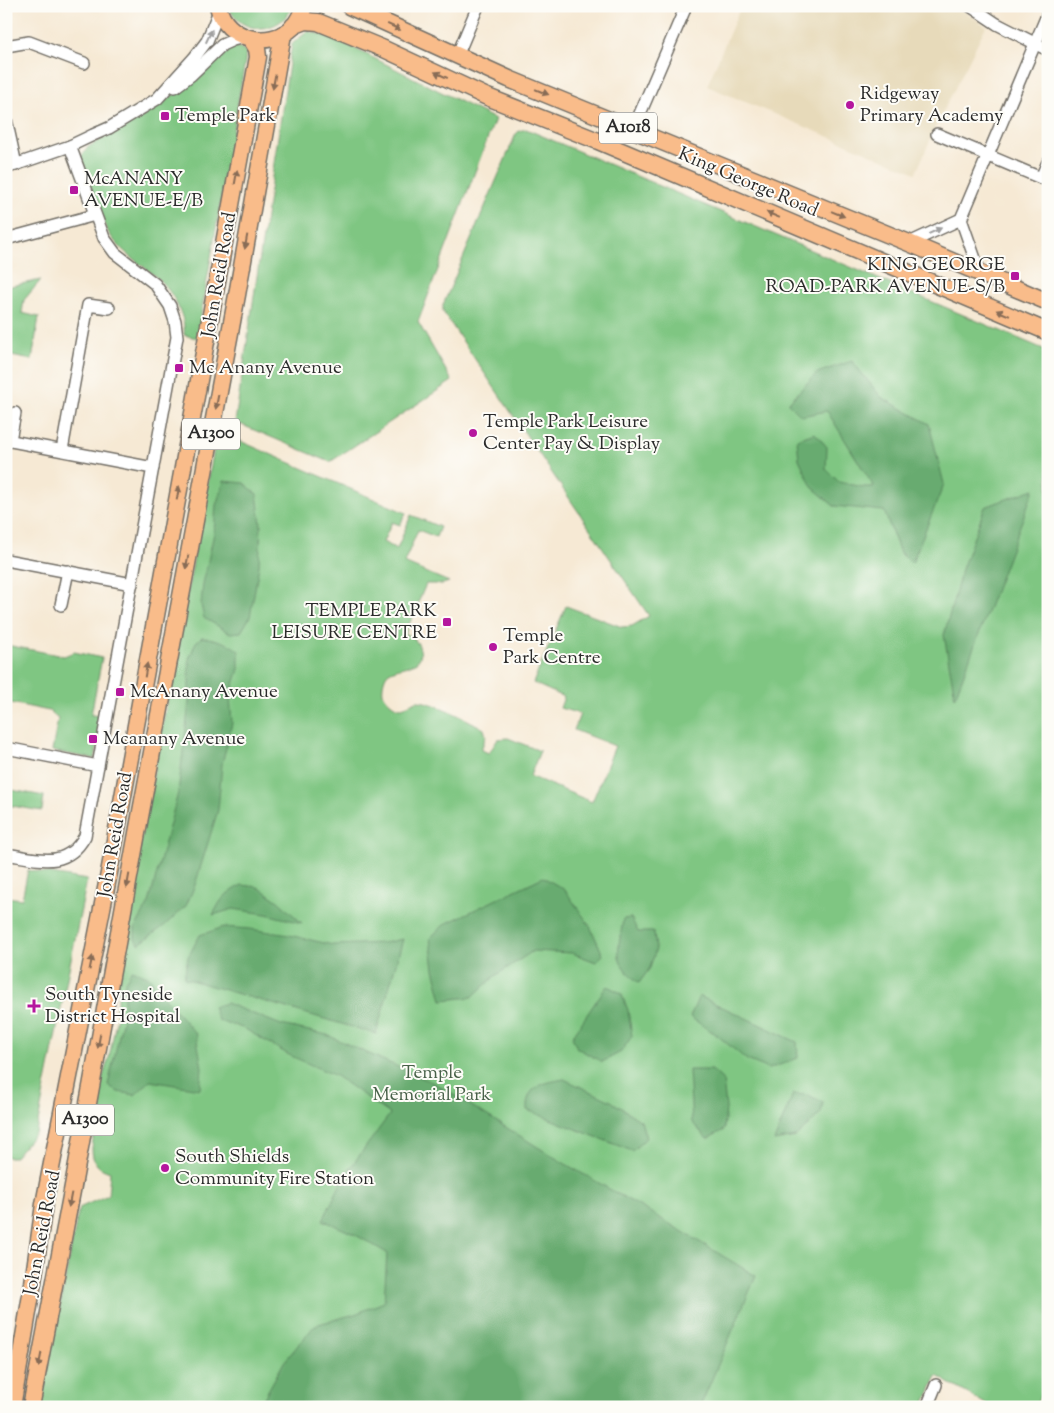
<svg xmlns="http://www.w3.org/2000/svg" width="1054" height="1413" viewBox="0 0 1054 1413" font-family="'Sorts Mill Goudy',serif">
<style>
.built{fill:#e7daba}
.green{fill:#7fc682;stroke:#557856}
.forest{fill:#67ab70;stroke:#496b4e}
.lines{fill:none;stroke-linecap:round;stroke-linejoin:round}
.minor-casing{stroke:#726e66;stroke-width:14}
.highway-casing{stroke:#726e66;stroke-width:19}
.minor{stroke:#fff;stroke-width:11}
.highway{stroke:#f9bc8a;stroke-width:16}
.oneway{fill:#886c56}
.oneway2{fill:#a0a0a0}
.poi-dot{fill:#b5179e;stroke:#fdfcf7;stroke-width:2}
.labels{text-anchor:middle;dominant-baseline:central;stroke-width:4;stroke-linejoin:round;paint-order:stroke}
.shield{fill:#fdfcf7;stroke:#6a6a68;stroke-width:1}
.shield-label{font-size:18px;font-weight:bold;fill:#2b2b2b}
.poi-label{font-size:19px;fill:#2b2b2b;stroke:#fdfcf7;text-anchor:start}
.street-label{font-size:19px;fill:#2b2b2b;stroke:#fdfcf7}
.park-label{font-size:19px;fill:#486149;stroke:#fdfcf7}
</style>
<rect width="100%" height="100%" fill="#fdfcf7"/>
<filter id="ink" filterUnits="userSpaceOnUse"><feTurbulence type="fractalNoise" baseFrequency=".02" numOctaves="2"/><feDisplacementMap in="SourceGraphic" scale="10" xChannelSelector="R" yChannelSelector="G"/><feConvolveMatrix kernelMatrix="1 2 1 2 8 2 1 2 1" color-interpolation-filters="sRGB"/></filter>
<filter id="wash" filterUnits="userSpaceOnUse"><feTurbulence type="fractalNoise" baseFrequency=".0096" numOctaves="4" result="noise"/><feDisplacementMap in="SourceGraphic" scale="20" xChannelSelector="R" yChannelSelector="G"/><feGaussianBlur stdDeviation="1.12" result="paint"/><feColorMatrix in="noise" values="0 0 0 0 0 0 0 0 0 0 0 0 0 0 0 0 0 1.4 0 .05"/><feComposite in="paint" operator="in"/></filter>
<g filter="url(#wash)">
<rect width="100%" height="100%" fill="#f6e9d4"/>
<path class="built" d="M 741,6 L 956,6 L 986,26 L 937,124 L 916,173 L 707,86 Z"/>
<g class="green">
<path d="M 228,6 L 293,6 C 280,35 240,36 228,6 Z"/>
<path d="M 308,31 L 332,37 L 495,119 L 418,322 L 452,381 L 330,462 L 235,422 L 292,44 Z"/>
<path d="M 237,46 L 246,51 L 245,62 L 197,338 L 184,335 C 185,326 183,318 179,309 C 164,270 126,264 107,230 L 80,158 L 88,147 L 148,113 L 173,95 L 224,50 L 228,48 Z"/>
<path d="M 526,129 L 1048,351 L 1048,1379 L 1035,1407 L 991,1407 L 937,1376 L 923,1407 L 40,1407 L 79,1208 L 108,1195 L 110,1172 C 97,1168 92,1162 92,1148 L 102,1078 L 109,1058 L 117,1016 L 116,1007 L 119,992 L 113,991 L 214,449 C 223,440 228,438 240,441 L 406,513 L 400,525 L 392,522 L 383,542 L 397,549 L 411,515 L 440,527 L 436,537 L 418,530 L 404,563 L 449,582 L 443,584 L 426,584 L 405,634 C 411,636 416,639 419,646 C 428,670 396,664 387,674 C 384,678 382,687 383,693 C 385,699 393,707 400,708 C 406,708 411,702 417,701 C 430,700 473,722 484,729 L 486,736 L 481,750 L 489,753 L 498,739 L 508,738 L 540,751 L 530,776 L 592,802 L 615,746 L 574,730 L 580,714 L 560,708 L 564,697 L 533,683 L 566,606 L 622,627 L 632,626 L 649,616 L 443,312 L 443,305 L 516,134 L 519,131 Z"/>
<path d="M 41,280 L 24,300 L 22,313 L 39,317 L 32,360 L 6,355 L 6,287 Z"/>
<path d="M 6,645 L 64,656 L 74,652 L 102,658 L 91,715 L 103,716 L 95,759 L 52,751 L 58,719 L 49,711 L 6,702 Z"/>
<path d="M 6,789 L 44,796 L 42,811 L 6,805 Z"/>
<path d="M 28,870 L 87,880 L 36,1132 L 15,1157 L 6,1157 L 6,897 L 22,899 Z"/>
</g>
<g class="forest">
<path d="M 852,361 L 881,397 L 929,424 L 944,484 L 912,563 L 900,553 L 884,511 L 834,506 L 812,487 L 799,459 L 797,439 L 815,433 L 827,447 L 826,469 L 839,482 L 863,487 L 874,487 L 827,411 L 801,416 L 788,403 L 817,373 Z"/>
<path d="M 224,481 L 244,483 L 257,494 L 261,524 L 259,566 L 250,617 L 241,632 L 230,633 L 204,618 L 201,605 L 203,584 L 214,533 L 216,505 Z"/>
<path d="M 1034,489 L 955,697 L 944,635 L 962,569 L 985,507 Z"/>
<path d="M 202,637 C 216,639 228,642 239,651 L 239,669 L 230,697 L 232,723 L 222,764 L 218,810 L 195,885 L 186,906 L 164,926 L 139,944 L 135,939 L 135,928 L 149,903 L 178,793 L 189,703 L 189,659 L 196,642 Z"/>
<path d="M 543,877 L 565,890 L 590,926 L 603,955 L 596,962 L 572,953 L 533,951 L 495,976 L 472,997 L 442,1000 L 434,969 L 430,938 L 445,924 Z"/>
<path d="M 242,885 L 258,887 L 278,901 L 302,923 L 266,914 L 233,909 L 213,915 C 221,899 225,893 242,885 Z"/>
<path d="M 631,918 L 638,932 L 654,932 L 656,949 L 650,968 L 639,983 C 610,959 619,952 623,919 Z"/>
<path d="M 224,927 L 250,929 L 289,935 L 333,945 L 383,943 L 403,939 L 376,1034 L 184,978 L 188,957 L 200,935 Z"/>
<path d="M 132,970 L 148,976 L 170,1004 L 196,1034 L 202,1068 L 200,1089 L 150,1081 L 135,1095 L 118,1092 L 108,1085 L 123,1018 L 125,981 Z"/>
<path d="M 607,986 L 621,993 L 628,1010 L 632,1036 L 621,1052 L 602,1062 L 577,1048 L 572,1037 C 584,1020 594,1003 607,986 Z"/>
<path d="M 699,996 L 797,1042 L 798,1058 L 769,1069 L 747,1060 L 718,1036 L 690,1017 Z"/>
<path d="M 226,1003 L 281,1025 L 327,1035 L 436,1084 L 562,1162 L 655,1215 L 756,1276 L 700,1407 L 259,1407 L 284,1362 L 315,1325 L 355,1314 L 384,1302 L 387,1253 L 354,1234 L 323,1220 L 345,1175 L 390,1114 L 336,1076 L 289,1055 L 245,1029 L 218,1020 L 213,1007 Z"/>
<path d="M 689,1070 L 712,1070 L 723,1080 L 726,1108 L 724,1130 L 707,1139 L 692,1122 Z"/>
<path d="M 564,1079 L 611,1101 L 641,1121 L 646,1138 L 632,1151 L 527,1110 C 526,1085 544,1083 564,1079 Z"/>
<path d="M 793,1094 L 808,1095 L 823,1102 L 821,1113 L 796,1137 L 774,1141 Z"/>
</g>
</g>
<g filter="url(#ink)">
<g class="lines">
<g class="minor-casing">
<g id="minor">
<path d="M 970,6 L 997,24 L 1048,50"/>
<path d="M 6,46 L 29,42 L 84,63"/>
<path d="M 457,56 L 478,6"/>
<path d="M 175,87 L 191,75 L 222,45 L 233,40 L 245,37"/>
<path d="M 6,119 L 16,165"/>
<path d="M 633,130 L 684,11 L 683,6"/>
<path d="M 937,134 L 1048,181"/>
<path d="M 6,168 L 70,146 L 93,135 L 109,128 L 157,99 L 194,58 L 207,41 L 219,11"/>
<path d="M 1041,178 L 1048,162"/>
<path d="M 961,219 L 980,273"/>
<path d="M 6,239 L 95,215"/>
<path d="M 909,243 L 961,219 L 1048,13"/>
<path d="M 6,440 L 153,468"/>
<path d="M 10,440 L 15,413"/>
<path d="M 62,450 L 88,305 L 109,308"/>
<path d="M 6,560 L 132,584"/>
<path d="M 61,605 L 68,571"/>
<path d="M 6,748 L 98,766"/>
<path d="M 6,854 C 38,859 66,870 85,836 L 177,337 L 175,321 L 170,306 L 155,284 L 115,253 L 104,238 L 70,146"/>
<path d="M 927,1407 L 936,1385"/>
</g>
</g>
<g class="highway-casing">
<g id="highway">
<path d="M 218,6 C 225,40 269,50 293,27 C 298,21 302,13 304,6"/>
<path d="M 349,6 L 509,79 L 909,243 L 1048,302"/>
<path d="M 293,26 L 306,21 L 318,22 L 384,49 L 485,96 L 598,141 L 1048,332"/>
<path d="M 12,1407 L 33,1283 L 44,1204 L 109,873 L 258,57 L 257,49 L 251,39"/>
<path d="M 31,1407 L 73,1186 L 137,833 L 237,295 L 283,34"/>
</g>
</g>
<use href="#minor" class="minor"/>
<use href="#highway" class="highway"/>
</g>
<defs><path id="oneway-solid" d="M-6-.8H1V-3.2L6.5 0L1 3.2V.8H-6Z" transform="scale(1.25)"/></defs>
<g class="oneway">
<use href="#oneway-solid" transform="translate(394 27) rotate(25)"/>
<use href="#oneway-solid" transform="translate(441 75) rotate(-155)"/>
<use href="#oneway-solid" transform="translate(274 82) rotate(100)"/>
<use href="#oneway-solid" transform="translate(542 92) rotate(22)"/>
<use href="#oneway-solid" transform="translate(236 177) rotate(-80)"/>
<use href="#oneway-solid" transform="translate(838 214) rotate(22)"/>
<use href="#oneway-solid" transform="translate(773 215) rotate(-157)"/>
<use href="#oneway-solid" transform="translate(246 242) rotate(100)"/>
<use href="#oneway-solid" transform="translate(1003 313) rotate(-157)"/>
<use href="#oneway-solid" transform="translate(217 402) rotate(101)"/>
<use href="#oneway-solid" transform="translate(178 493) rotate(-80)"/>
<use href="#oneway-solid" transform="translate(187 562) rotate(101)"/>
<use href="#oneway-solid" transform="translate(146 670) rotate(-80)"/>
<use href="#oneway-solid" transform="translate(128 881) rotate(100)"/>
<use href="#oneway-solid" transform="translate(91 963) rotate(-78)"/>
<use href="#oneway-solid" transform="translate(99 1041) rotate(100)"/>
<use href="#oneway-solid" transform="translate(70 1200) rotate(101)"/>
<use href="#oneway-solid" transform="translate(40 1360) rotate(101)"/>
</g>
<g class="oneway2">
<use href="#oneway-solid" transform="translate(209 36) rotate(-65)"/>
<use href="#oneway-solid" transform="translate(935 231) rotate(-25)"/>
</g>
</g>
<g class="poi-dot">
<circle cx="850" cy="105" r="5"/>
<rect x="160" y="111" width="10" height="10" rx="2.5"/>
<rect x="69" y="185" width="10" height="10" rx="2.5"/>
<rect x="1010" y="271" width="10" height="10" rx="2.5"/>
<rect x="174" y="363" width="10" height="10" rx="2.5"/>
<circle cx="473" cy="433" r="5"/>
<rect x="442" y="617" width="10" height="10" rx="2.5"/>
<circle cx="493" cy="647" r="5"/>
<rect x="115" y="687" width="10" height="10" rx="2.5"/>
<rect x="88" y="734" width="10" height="10" rx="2.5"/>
<path d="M31.5 998.5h5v5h5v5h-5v5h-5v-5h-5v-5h5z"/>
<circle cx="165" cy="1168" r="5"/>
</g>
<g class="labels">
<g class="shield">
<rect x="599" y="112.5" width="58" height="31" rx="4"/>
<rect x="182" y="418.5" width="58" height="31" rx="4"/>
<rect x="56" y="1104.5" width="58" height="31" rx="4"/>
</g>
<g class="shield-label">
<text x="628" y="128">A1018</text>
<text x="211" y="434">A1300</text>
<text x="85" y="1120">A1300</text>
</g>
<g class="poi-label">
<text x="860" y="94">Ridgeway<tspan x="860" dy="22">Primary Academy</tspan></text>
<text x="175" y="116">Temple Park</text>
<text x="84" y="179">McANANY<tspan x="84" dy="22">AVENUE-E/B</tspan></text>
<text x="1005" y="265" text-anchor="end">KING GEORGE<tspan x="1005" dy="22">ROAD-PARK AVENUE-S/B</tspan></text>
<text x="189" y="368">Mc Anany Avenue</text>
<text x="483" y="422">Temple Park Leisure<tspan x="483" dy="22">Center Pay &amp; Display</tspan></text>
<text x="437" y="611" text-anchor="end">TEMPLE PARK<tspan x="437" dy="22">LEISURE CENTRE</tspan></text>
<text x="503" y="636">Temple<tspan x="503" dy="22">Park Centre</tspan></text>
<text x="130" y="692">McAnany Avenue</text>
<text x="103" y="739">Mcanany Avenue</text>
<text x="45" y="995">South Tyneside<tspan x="45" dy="22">District Hospital</tspan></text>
<text x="175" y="1157">South Shields<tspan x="175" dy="22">Community Fire Station</tspan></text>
</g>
<g class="street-label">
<text transform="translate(748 183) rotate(23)">King George Road</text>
<text transform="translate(220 275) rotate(-80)">John Reid Road</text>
<text transform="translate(116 835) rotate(-80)">John Reid Road</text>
<text transform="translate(43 1233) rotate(-79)">John Reid Road</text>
</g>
<g class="park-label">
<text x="432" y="1073">Temple<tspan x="432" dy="22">Memorial Park</tspan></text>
</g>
</g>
<rect width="1054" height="1413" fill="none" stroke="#fdfcf7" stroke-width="25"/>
</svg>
